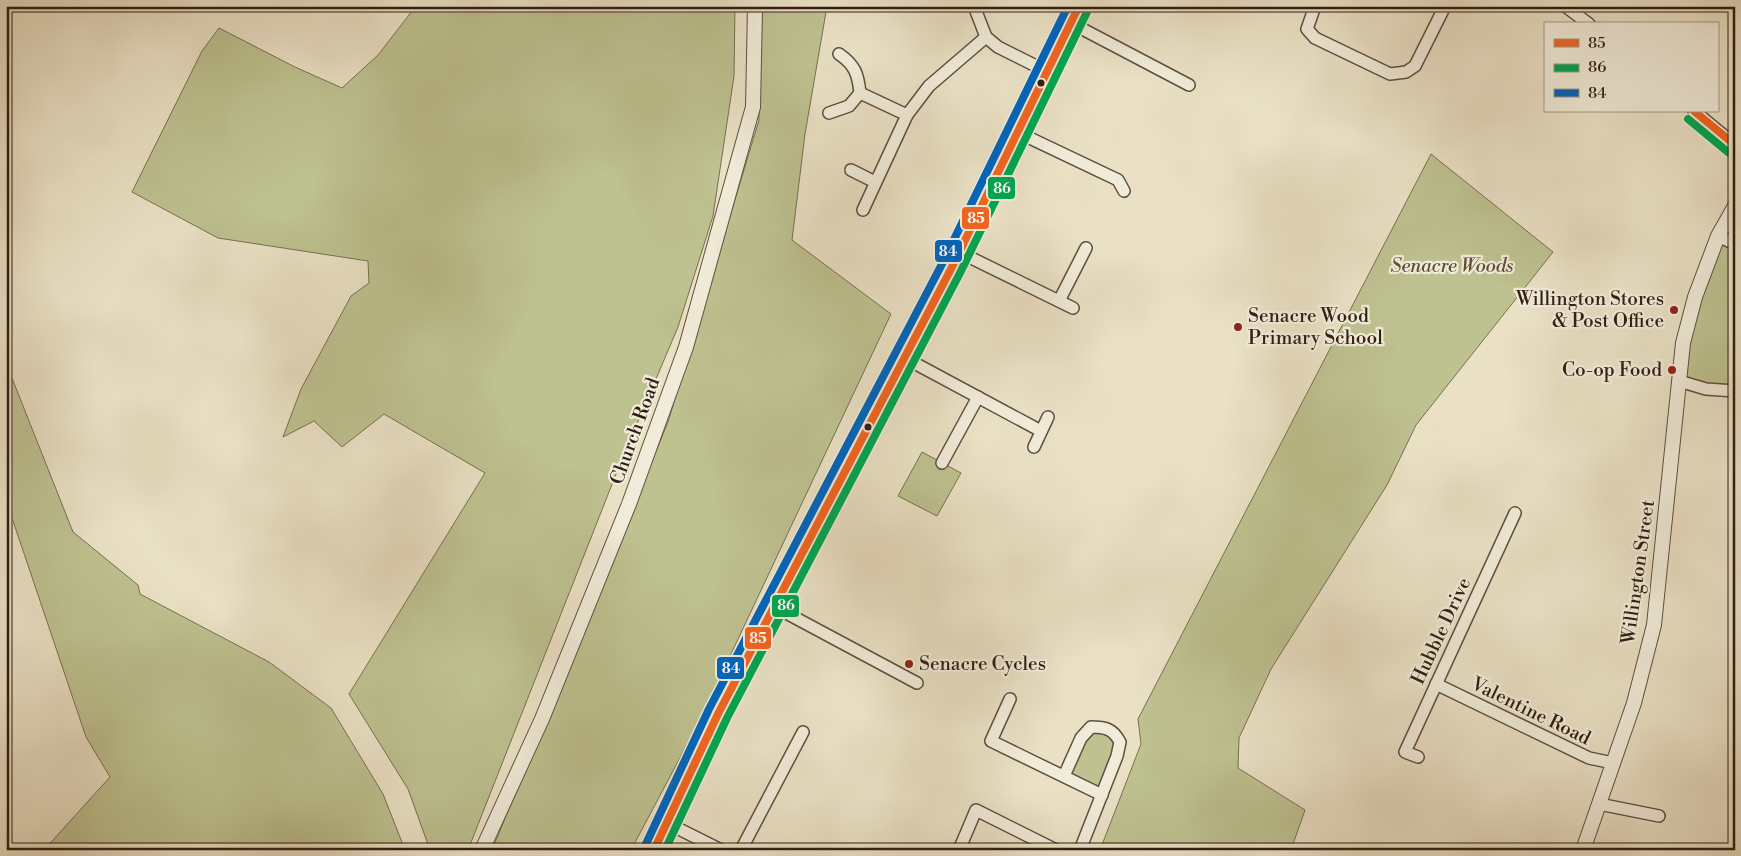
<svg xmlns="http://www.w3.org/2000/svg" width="1741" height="856" viewBox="0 0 1741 856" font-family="'Libre Bodoni',serif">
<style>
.green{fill:#bec190;stroke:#786f52}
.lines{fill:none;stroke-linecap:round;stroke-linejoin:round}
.minor-casing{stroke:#5f4e40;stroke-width:14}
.tertiary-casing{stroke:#5f4e40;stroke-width:16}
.minor{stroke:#f1ecd9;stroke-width:11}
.tertiary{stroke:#f1ecd9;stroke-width:14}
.bus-1-casing{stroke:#f1ecd9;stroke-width:11}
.bus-2-casing{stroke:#f1ecd9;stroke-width:11}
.bus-3-casing{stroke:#f1ecd9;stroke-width:11}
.bus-1{stroke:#f26522;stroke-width:8}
.bus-2{stroke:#00a651;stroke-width:8}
.bus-3{stroke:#0065bd;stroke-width:8}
.bus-dot{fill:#311d13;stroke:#f1ecd9;stroke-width:2}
.poi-dot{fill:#8f2418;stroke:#f1ecd9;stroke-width:2}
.labels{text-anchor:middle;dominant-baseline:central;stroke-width:4.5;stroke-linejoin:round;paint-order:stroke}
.park-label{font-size:19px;font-style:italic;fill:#5b4e38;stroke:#f1ecd9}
.poi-label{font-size:19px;fill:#311d13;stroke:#f1ecd9;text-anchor:end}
.street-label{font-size:19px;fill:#311d13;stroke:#f1ecd9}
.line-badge{stroke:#f1ecd9;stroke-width:2}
.badge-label{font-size:14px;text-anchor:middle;font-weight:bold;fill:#fff}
</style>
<rect width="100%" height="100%" fill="#eae1c5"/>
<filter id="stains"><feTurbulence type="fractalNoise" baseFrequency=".004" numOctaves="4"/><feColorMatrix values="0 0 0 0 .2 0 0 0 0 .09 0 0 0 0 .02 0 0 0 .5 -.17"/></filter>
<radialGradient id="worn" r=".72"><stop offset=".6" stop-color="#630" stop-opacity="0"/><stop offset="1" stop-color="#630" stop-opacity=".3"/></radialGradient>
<g class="green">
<path d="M 416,6 L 735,6 L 734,76 L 713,216 L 678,327 L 620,464 L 468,850 L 430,850 L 408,789 L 349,694 L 485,473 L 384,414 L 342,447 L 314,421 L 283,437 L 301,389 L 351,296 L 369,283 L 368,261 L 218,238 L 132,192 L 202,51 L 219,28 L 295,67 L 342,88 L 378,55 Z"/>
<path d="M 756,6 L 827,6 L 805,134 L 792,240 L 891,314 L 699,722 L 631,850 L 492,850 L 668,422 L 759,120 Z"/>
<path d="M 1431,154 L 1553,252 L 1416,425 L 1387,485 L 1271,669 L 1239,738 L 1238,768 L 1305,810 L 1291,850 L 1100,850 L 1141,744 L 1138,719 Z"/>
<path d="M 1718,236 L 1735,244 L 1735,391 L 1679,381 Z"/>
<path d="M 6,363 L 73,532 L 138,585 L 140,594 L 269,662 L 331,708 L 383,794 L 405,850 L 44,850 L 110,777 L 86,737 L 10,512 L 6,496 Z"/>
<path d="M 922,452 L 961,473 L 937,516 L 898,496 Z"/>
<path d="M 1102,727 L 1120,742 L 1102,795 L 1064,776 L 1081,738 Z"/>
</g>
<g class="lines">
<g class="minor-casing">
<g id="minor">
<path d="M 974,6 L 986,37 L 998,47 L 1046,71"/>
<path d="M 1315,6 L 1307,29 L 1315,38 L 1390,74 L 1406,72 L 1415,66 L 1445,6"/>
<path d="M 1565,6 L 1589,24"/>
<path d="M 1071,23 L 1189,85"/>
<path d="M 860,93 L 907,115"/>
<path d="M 1694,111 L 1735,145"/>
<path d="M 829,113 L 849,106 L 860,93 C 858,74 855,65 839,54"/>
<path d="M 1017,132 L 1118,180 L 1124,191"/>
<path d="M 851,170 L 875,182"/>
<path d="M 863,210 L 907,115 L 929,86 L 986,37"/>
<path d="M 1718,236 L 1735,244"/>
<path d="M 959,252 L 1073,308"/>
<path d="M 1059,301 L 1086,248"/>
<path d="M 905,358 L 1041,431"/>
<path d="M 1679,381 L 1706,389 L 1735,391"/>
<path d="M 1034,447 L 1048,417"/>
<path d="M 942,463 L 978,397"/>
<path d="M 775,607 L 917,683"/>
<path d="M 1436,684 L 1589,758 L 1613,763"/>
<path d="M 1010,699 L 991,741 L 1102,795"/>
<path d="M 1418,757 L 1405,752 L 1515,513"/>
<path d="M 1064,776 L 1081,738 L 1091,727 C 1106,727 1113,729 1120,742 L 1117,756 L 1080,850"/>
<path d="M 1599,804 L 1659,816"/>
<path d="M 667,823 L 721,850"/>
<path d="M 654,850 L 718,714 L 951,269 L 1079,6"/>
<path d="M 741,850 L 803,732"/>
<path d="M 959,850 L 976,810 L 1056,850"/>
</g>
</g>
<g class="tertiary-casing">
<g id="tertiary">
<path d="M 482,850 L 542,719 L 629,504 L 686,347 L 753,107 L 755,6"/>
<path d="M 1583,850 L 1634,703 L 1654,625 L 1683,343 L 1695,297 L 1718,236 L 1735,206"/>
</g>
</g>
<use href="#minor" class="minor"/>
<use href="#tertiary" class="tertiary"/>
<g class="bus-1-casing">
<g id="bus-1">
<path d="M 1694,111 L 1735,145"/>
<path d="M 654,850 L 718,714 L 951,269 L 1079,6"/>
</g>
</g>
<g class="bus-2-casing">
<g id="bus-2">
<path d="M 1688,119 L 1729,153"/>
<path d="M 665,850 L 727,718 L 960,273 L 1088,10"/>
</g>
</g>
<g class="bus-3-casing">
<path id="bus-3" d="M 645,846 L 709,709 L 942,264 L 1068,6"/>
</g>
<use href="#bus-1" class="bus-1"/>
<use href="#bus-2" class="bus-2"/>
<use href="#bus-3" class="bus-3"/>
</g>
<g class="bus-dot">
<circle cx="1041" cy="83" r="4.5"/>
<circle cx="868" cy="427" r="4.5"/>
</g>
<g class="poi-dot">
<circle cx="1674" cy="310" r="5"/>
<circle cx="1238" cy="327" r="5"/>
<circle cx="1672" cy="370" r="5"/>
<circle cx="909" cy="664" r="5"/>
</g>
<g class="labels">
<g class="park-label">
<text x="1452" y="266">Senacre Woods</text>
</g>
<g class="poi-label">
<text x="1664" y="299">Willington Stores<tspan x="1664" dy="22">&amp; Post Office</tspan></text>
<text x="1248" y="316" text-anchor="start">Senacre Wood<tspan x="1248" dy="22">Primary School</tspan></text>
<text x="1662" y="370">Co-op Food</text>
<text x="919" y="664" text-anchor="start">Senacre Cycles</text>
</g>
<g class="street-label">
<text transform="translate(635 431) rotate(-70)">Church Road</text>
<text transform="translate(1638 572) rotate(-82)">Willington Street</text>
<text transform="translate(1441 631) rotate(-65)">Hubble Drive</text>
<text transform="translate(1531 711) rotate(26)">Valentine Road</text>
</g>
</g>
<g class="line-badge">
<rect x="987" y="176" width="29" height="24" rx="5" fill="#00a651"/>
<rect x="961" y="206" width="29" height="24" rx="5" fill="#f26522"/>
<rect x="934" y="239" width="29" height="24" rx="5" fill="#0065bd"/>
<rect x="771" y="594" width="29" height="24" rx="5" fill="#00a651"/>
<rect x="744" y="626" width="28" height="24" rx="5" fill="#f26522"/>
<rect x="716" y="656" width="29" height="24" rx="5" fill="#0065bd"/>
</g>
<g class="badge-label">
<text x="1002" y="193">86</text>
<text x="976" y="223">85</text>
<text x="948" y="256">84</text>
<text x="786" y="610">86</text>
<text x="758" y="643">85</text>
<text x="731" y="673">84</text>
</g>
<rect width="1741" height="856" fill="none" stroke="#eae1c5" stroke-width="25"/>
<rect x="8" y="8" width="1726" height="841" fill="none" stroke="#311d13" stroke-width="2.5"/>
<rect x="12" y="12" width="1716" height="831" fill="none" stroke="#311d13"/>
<rect x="1544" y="22" width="175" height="90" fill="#f1ecd9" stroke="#a4998a"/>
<rect x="1554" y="39" width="25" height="8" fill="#f26522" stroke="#a4998a"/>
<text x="1588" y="48" font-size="15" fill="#311d13">85</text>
<rect x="1554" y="64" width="25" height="8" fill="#00a651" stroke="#a4998a"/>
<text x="1588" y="72" font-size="15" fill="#311d13">86</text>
<rect x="1554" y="89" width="25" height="8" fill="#0065bd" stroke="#a4998a"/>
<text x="1588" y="98" font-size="15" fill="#311d13">84</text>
<rect width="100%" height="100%" filter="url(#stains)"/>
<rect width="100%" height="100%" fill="url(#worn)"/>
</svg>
